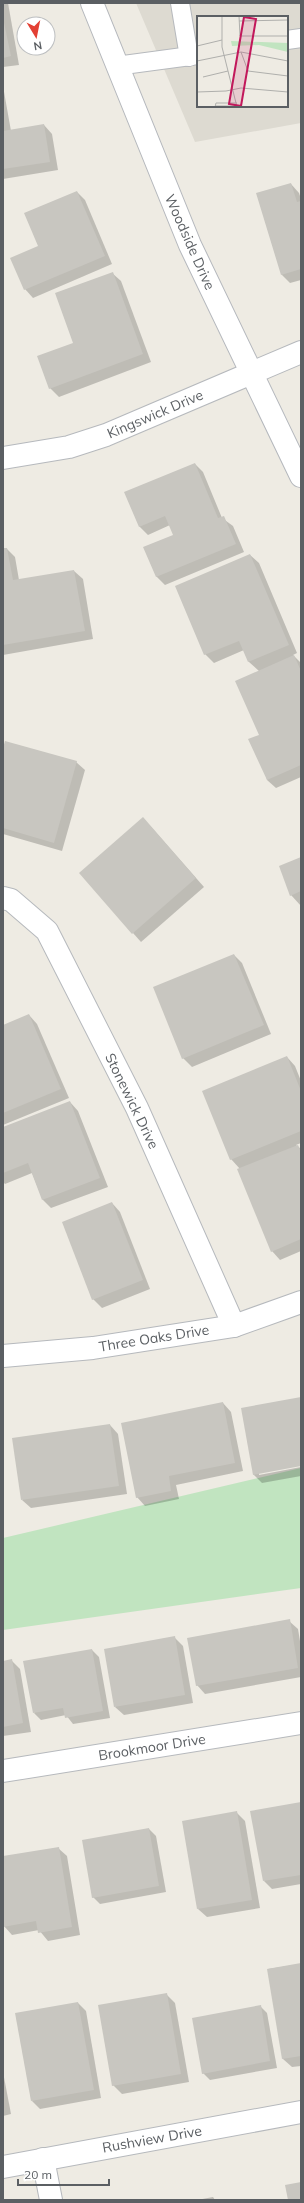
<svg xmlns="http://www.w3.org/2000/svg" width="304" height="2203" viewBox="0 0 304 2203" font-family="Mulish,sans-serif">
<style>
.education{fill:#dddad1;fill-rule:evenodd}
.green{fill:#c1e4c0}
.shadow{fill:#0003}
.building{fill:#c8c6c0}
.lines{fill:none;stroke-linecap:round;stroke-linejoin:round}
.lane-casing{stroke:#b6b9bd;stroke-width:20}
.street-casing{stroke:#b6b9bd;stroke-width:24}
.secondary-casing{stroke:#b5b8bd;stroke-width:24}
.lane{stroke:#fff;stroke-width:18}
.street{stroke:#fff;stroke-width:22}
.secondary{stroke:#fff;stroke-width:22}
.labels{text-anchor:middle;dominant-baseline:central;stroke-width:3.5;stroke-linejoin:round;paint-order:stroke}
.street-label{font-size:14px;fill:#5b5f63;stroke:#fff}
.inset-road{fill:none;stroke:#afafac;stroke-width:1}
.view{fill:#c2185b;fill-opacity:0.15;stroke:#c2185b;stroke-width:2}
.inset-edge{fill:none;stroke:#5b5f63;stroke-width:2}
</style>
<rect width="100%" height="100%" fill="#eeebe3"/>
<path class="education" d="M 136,3 L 301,3 L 301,123 L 195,142 ZM 198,17 L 287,17 L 287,106 L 198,106 Z"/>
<path class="green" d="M 301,1468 L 301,1588 L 3,1630 L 3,1538 Z"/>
<g class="shadow">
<path d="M 3,3 L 8,3 L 19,65 L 3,67 Z"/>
<path d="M 3,86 L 11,131 L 44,125 L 52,134 L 58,170 L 3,179 Z"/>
<path d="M 291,184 L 299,193 L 301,199 L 301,280 L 290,283 L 282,275 L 258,194 Z"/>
<path d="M 77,192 L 85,200 L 112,264 L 33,298 L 25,289 L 39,246 Z"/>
<path d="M 112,273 L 121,281 L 151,362 L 59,397 L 50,388 Z"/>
<path d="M 195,464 L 203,472 L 222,518 L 233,526 L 244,552 L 165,585 L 156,576 L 175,536 L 170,525 L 148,535 L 139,526 Z"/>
<path d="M 3,549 L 7,549 L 15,557 L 19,580 L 74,571 L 83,579 L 93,639 L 3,655 Z"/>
<path d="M 250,555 L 259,563 L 297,653 L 293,655 L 301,663 L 301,777 L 276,788 L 267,780 L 260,735 L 259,671 L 249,662 L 244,650 L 214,663 L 205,654 Z"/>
<path d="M 3,751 L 76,762 L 85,770 L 62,851 L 3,834 Z"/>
<path d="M 151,827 L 204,887 L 141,942 L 133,933 Z"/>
<path d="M 301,858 L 301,906 L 291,895 Z"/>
<path d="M 234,955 L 242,963 L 271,1034 L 192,1067 L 183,1058 Z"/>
<path d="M 29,1015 L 37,1024 L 69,1098 L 3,1125 L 3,1026 Z"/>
<path d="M 287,1057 L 295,1066 L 301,1081 L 301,1143 L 296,1145 L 301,1149 L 301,1251 L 280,1260 L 272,1251 L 240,1169 L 231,1159 Z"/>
<path d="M 70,1102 L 78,1111 L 108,1187 L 51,1208 L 43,1200 L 32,1173 L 5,1184 L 3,1182 L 3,1128 Z"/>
<path d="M 112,1203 L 120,1212 L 150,1289 L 102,1308 L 93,1299 Z"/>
<path d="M 301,1398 L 301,1465 L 259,1473 L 259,1475 L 301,1467 L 301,1476 L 262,1483 L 253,1474 Z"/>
<path d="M 223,1403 L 231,1412 L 243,1471 L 176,1485 L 179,1499 L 145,1506 L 137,1497 Z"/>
<path d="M 110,1425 L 118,1434 L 127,1494 L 31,1508 L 22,1500 Z"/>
<path d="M 289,1621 L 298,1629 L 301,1647 L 301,1677 L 205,1694 L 197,1685 Z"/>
<path d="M 174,1637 L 183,1646 L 193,1703 L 124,1715 L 115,1707 Z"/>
<path d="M 92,1650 L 99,1657 L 110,1718 L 73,1724 L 66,1715 L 41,1720 L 34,1713 Z"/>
<path d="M 11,1660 L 20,1669 L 31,1732 L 3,1736 L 3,1662 Z"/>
<path d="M 301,1803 L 301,1884 L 272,1889 L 264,1881 Z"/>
<path d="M 236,1812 L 245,1821 L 260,1908 L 207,1917 L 198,1909 Z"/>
<path d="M 149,1829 L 156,1836 L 166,1892 L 100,1904 L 93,1897 Z"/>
<path d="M 58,1848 L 67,1856 L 80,1935 L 48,1941 L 39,1930 L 12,1935 L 4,1926 L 3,1921 L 3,1857 Z"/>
<path d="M 301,1964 L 301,2066 L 292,2067 L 283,2059 L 268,1969 Z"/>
<path d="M 166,1994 L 175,2003 L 189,2082 L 122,2094 L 113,2085 Z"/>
<path d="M 78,2003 L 86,2011 L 101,2098 L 40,2109 L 32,2101 Z"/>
<path d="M 260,2006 L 267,2013 L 277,2068 L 210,2080 L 203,2073 Z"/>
<path d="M 3,2072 L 11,2114 L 3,2116 Z"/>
<path d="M 213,2197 L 215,2200 L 197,2200 Z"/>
</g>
<g class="building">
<path d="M 3,18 L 11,56 L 3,58 Z"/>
<path d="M 44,124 L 50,162 L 3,169 L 3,131 Z"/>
<path d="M 291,183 L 297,202 L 301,201 L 301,269 L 281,275 L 256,193 Z"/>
<path d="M 77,191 L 105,256 L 24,290 L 10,258 L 38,246 L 24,213 Z"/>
<path d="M 113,272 L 143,354 L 49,389 L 37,356 L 73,343 L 55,293 Z"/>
<path d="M 195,463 L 218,518 L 224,516 L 236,544 L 156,577 L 143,547 L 173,535 L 165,516 L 139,527 L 124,492 Z"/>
<path d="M 3,548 L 7,548 L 13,580 L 74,570 L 85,631 L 3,645 Z"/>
<path d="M 250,554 L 289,645 L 248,662 L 239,641 L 204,655 L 175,586 Z"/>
<path d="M 294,655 L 301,671 L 301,765 L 267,780 L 248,739 L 259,735 L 235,681 Z"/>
<path d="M 5,741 L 77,761 L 54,843 L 3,828 L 3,748 Z"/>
<path d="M 143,817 L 196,878 L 132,934 L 79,873 Z"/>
<path d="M 301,857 L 301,891 L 290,896 L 279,866 Z"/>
<path d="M 234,954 L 264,1025 L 182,1059 L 153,987 Z"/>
<path d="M 29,1014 L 61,1089 L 3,1113 L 3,1025 Z"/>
<path d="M 287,1056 L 301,1091 L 301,1131 L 230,1160 L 202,1091 Z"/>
<path d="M 70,1101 L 100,1178 L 42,1200 L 28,1163 L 3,1173 L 3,1127 Z"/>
<path d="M 298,1145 L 301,1152 L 301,1239 L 271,1252 L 237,1169 Z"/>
<path d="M 112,1202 L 143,1280 L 92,1300 L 62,1222 Z"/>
<path d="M 301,1397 L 301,1466 L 253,1475 L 241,1408 Z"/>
<path d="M 223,1402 L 235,1463 L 169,1476 L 171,1491 L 136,1498 L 121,1423 Z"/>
<path d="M 110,1424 L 119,1486 L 21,1500 L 12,1438 Z"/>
<path d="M 290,1619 L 298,1668 L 196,1686 L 187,1638 Z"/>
<path d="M 175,1636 L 185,1695 L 114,1707 L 104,1649 Z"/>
<path d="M 92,1649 L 103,1711 L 65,1718 L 63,1708 L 33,1713 L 23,1661 Z"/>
<path d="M 12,1659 L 23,1723 L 3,1727 L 3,1661 Z"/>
<path d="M 301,1802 L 301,1875 L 263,1881 L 250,1811 Z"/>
<path d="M 237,1811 L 252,1900 L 197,1909 L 182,1821 Z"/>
<path d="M 149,1828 L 159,1886 L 92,1898 L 82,1840 Z"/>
<path d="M 59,1847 L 72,1927 L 38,1933 L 36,1921 L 3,1927 L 3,1856 Z"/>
<path d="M 301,1963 L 301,2056 L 282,2059 L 267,1969 Z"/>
<path d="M 167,1993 L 181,2074 L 112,2086 L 98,2005 Z"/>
<path d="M 78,2002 L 94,2090 L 31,2101 L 15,2013 Z"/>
<path d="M 261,2005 L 270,2061 L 202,2074 L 192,2018 Z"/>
<path d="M 301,2182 L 301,2200 L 288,2200 L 285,2185 Z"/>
</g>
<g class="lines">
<g class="lane-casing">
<g id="lane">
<path d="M 180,3 L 189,57"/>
<path d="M 287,40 L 301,38"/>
<path d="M 116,66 L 198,55"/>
</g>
</g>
<g class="street-casing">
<g id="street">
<path d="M 3,458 L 69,447 L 106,435 L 301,352"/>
<path d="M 3,898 L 11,900 L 47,931 L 137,1108 L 234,1326"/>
<path d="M 3,1356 L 93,1348 L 234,1326 L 301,1302"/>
<path d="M 3,1771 L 301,1723"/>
<path d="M 43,2159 L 51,2200"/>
<path d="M 3,2167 L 301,2112"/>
</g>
</g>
<g class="secondary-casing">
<path id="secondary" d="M 92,3 L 190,245 L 301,476"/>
</g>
<use href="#lane" class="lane"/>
<use href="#street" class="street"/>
<use href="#secondary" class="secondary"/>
</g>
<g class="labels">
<g class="street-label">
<text transform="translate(190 242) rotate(66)">Woodside Drive</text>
<text transform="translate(155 414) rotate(-23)">Kingswick Drive</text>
<text transform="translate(132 1101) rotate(64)">Stonewick Drive</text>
<text transform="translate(154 1338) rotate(-9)">Three Oaks Drive</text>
<text transform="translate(152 1747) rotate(-9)">Brookmoor Drive</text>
<text transform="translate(152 2139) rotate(-10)">Rushview Drive</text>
</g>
</g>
<g transform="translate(197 16)">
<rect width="91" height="91" fill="#eeebe3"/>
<path d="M 34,25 L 91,27 L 91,36 L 62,29 L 35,30 Z" fill="#c1e4c0"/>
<path class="inset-road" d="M 25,0 L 25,31 L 40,91M 42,0 L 43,20 L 91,20M 42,5 L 91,4M 0,30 L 25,24M 44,36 L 51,55 L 91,60M 0,45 L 44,36 L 91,45M 6,61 L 31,55M 0,76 L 29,75 L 44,72 L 91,76M 18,90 L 37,90M 18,91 L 19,87 L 40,87M 62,91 L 91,91"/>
<path class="view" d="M 47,1 L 59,3 L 44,90 L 32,88 Z"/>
<rect width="91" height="91" class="inset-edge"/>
</g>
<rect width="304" height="2203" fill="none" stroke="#5b5f63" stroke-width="8"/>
<g transform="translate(36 36) rotate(170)"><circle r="19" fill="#ffffff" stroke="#bdbfc1"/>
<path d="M0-3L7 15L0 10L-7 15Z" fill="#e34034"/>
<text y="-6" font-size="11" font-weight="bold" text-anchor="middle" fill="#5b5f63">N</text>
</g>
<path d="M18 2179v6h91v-6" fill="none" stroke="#5b5f63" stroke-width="2"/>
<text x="24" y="2179" font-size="12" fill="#5b5f63" stroke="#ffffff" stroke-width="3" paint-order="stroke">20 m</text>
</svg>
